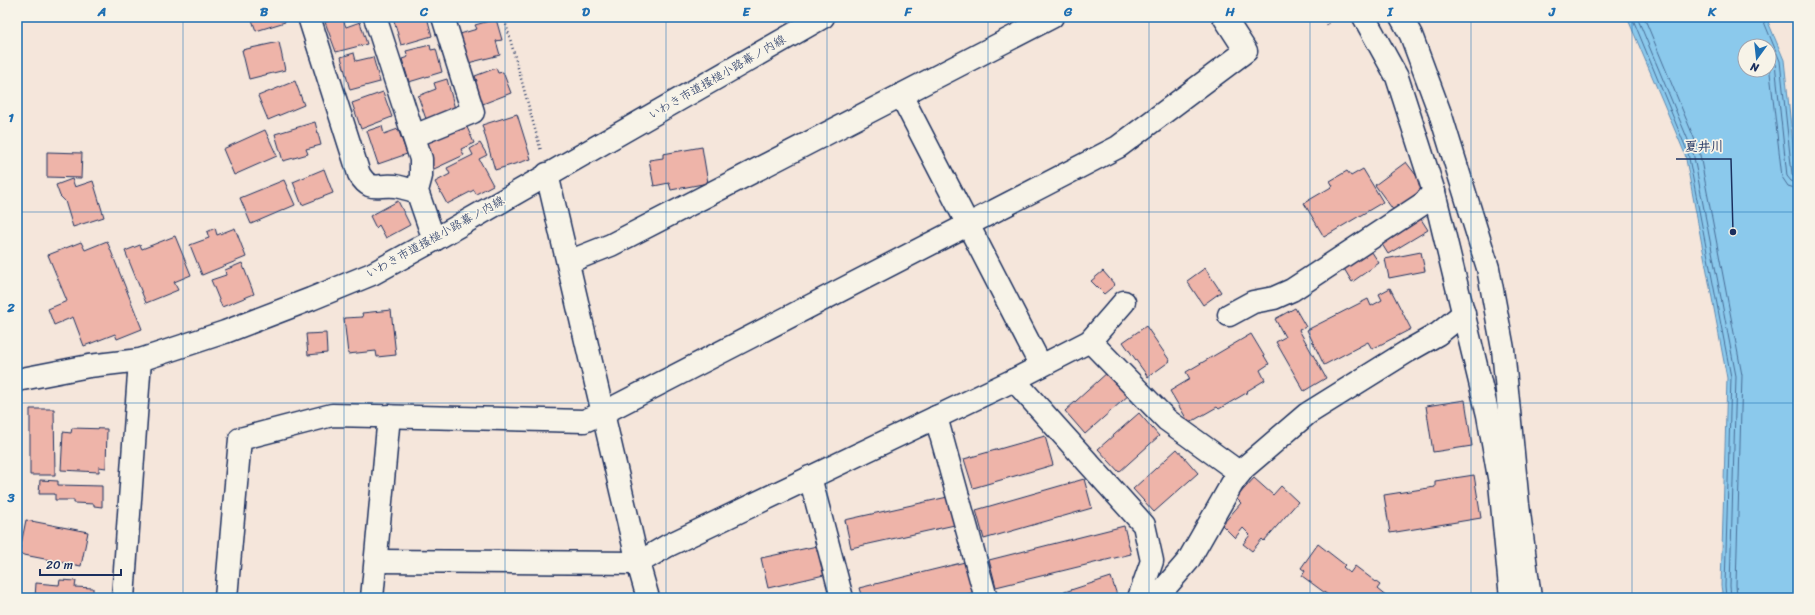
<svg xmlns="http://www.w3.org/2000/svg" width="1815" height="615" viewBox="0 0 1815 615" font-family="Sriracha,'Klee One',sans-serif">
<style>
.water{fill:#8bc9ec;stroke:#5e8bb3;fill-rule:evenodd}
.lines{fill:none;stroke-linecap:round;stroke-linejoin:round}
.shore{stroke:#486d97;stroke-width:1}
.building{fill:#eeb4a9;stroke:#1b2f5e}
.street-casing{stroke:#1b2f5e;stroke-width:25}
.secondary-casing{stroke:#1b2f5e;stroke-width:25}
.path{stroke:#1b2f5e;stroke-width:2.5;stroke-dasharray:1 3;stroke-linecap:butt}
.street{stroke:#f7f3e8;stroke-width:22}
.secondary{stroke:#f7f3e8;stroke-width:22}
.grid{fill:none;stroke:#1f6fb2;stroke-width:1;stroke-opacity:0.55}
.labels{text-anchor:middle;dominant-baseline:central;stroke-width:3.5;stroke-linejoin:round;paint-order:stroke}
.street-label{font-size:12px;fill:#1b2f5e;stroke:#f7f3e8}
.leader{fill:none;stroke:#1b2f5e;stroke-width:1.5}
.callout-dot{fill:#1b2f5e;stroke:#f7f3e8;stroke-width:1.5}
.callout-label{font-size:13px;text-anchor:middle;font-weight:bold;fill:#1b2f5e;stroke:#f7f3e8;stroke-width:3.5;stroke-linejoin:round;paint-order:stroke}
.neatline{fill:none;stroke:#1f6fb2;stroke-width:1.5}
.grid-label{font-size:13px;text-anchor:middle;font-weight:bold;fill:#1f6fb2}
</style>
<rect width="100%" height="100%" fill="#f5e6db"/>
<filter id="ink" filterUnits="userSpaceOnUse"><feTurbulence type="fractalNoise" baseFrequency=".025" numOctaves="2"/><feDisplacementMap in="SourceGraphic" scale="8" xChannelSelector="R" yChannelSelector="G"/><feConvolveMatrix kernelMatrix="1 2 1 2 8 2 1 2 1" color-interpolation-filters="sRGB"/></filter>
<g filter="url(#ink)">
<path class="water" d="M 1627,17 L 1766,17 L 1784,60 L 1798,192 L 1798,598 L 1723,598 L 1721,586 L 1727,378 L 1685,154 ZM 1745,46 L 1769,46 L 1769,70 L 1745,70 Z"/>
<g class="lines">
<g class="shore">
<path d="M 1632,17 L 1688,153 L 1731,377 L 1725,586 L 1726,598"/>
<path d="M 1637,17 L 1693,152 L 1736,376 L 1730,586 L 1731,598"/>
<path d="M 1644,17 L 1699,150 L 1742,375 L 1736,585 L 1737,598"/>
<path d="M 1762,17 L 1780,61 L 1792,174 L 1794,177 L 1798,178"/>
<path d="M 1769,48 L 1775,63 L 1787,176 L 1791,181 L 1798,183"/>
<path d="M 1769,64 L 1782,177 L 1788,186 L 1798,189"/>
</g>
</g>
<g class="building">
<path d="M 251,17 L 284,17 L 285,22 L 256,31 Z"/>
<path d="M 338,17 L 342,17 L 346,27 L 360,22 L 367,44 L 336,52 L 325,22 Z"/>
<path d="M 393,17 L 427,17 L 432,36 L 401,45 Z"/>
<path d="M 452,17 L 472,17 L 455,23 Z"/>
<path d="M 496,19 L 502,40 L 496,41 L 500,55 L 468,63 L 460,34 L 477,29 L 475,25 Z"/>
<path d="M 279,42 L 285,70 L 249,79 L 242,50 Z"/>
<path d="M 430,45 L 431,50 L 436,49 L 442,72 L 409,82 L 402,59 L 408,57 L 406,51 Z"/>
<path d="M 354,53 L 356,61 L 373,57 L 380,82 L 350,90 L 341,57 Z"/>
<path d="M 496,68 L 498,73 L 503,72 L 511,93 L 480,105 L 472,82 L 477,81 L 475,76 Z"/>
<path d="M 447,79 L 455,109 L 426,119 L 418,96 L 436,89 L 434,83 Z"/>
<path d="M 295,81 L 304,105 L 268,120 L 258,96 Z"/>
<path d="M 383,92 L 392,117 L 361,129 L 352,103 Z"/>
<path d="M 517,114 L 531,159 L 495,170 L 482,125 Z"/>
<path d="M 315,122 L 321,145 L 306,149 L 308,154 L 283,161 L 275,134 Z"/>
<path d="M 466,125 L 474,143 L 461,149 L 464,155 L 434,169 L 423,145 Z"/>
<path d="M 382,126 L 384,134 L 398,129 L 407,154 L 378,164 L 367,131 Z"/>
<path d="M 265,130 L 277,156 L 234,175 L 223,149 Z"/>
<path d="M 480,143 L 487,155 L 479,159 L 493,185 L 476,194 L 474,190 L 447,204 L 435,182 L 450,174 L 447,168 L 473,155 L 470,149 Z"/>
<path d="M 702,147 L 708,183 L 671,190 L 669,183 L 654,186 L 649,160 L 663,158 L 663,154 Z"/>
<path d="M 47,152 L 82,153 L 81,178 L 47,177 Z"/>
<path d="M 1406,162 L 1425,187 L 1394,211 L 1375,185 Z"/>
<path d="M 324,169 L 333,193 L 302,205 L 293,182 Z"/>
<path d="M 1363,169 L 1383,202 L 1324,237 L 1304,203 L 1333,186 L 1330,181 L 1347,171 L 1351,176 Z"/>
<path d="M 72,179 L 75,187 L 93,181 L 104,217 L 73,227 L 65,201 L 60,196 L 56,185 Z"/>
<path d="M 284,180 L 295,205 L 251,224 L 240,198 Z"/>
<path d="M 398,201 L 410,225 L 386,238 L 379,225 L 376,228 L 370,216 Z"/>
<path d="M 1419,216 L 1428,230 L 1388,254 L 1380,241 Z"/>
<path d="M 215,228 L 217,235 L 235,228 L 246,257 L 202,275 L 190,245 L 209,238 L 207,232 Z"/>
<path d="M 175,236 L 191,275 L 174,282 L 178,290 L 146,303 L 125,251 L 140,245 L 142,249 Z"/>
<path d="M 107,241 L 142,329 L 117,339 L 115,334 L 84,346 L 73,317 L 54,325 L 48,309 L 67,301 L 48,255 L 81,242 L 85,250 Z"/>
<path d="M 1370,249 L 1379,263 L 1352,282 L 1343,267 Z"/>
<path d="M 1421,252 L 1425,271 L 1389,278 L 1385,259 Z"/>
<path d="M 242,263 L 254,294 L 222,307 L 211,280 L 226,275 L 225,270 Z"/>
<path d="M 1205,268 L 1221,292 L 1203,305 L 1187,281 Z"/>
<path d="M 1103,271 L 1115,285 L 1104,294 L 1091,281 Z"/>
<path d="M 1390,288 L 1411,329 L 1372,349 L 1368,342 L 1324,365 L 1307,330 L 1368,299 L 1371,306 L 1382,300 L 1379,294 Z"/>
<path d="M 1295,308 L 1306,327 L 1299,330 L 1326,378 L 1304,391 L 1276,342 L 1285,337 L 1275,319 Z"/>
<path d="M 391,310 L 396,355 L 377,357 L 376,351 L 348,354 L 344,318 L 363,317 L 362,313 Z"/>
<path d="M 1146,326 L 1170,361 L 1148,377 L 1123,342 Z"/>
<path d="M 326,333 L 327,353 L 308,355 L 306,334 Z"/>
<path d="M 1251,334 L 1269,364 L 1260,370 L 1265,380 L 1247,391 L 1248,392 L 1219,409 L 1217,407 L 1189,423 L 1170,391 L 1190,379 L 1186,372 Z"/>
<path d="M 1109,371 L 1130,394 L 1085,434 L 1065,411 Z"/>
<path d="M 1465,400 L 1472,446 L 1433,452 L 1426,406 Z"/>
<path d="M 30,409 L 54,409 L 55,475 L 30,475 Z"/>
<path d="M 1139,413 L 1159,436 L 1119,472 L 1098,449 Z"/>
<path d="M 72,428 L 107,429 L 106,468 L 99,467 L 99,472 L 61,470 L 63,432 L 71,433 Z"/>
<path d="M 1045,436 L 1053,465 L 973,488 L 964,459 Z"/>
<path d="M 1177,449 L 1198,473 L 1154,512 L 1133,489 Z"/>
<path d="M 1474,475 L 1481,518 L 1390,533 L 1384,495 L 1435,487 L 1435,481 Z"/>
<path d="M 1254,478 L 1273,495 L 1281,486 L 1298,502 L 1264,541 L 1262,539 L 1252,551 L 1243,544 L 1250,535 L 1243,528 L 1235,538 L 1222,525 L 1241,503 L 1236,498 Z"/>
<path d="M 1084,479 L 1092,508 L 984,539 L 976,510 Z"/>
<path d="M 40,480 L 58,481 L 58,485 L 102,486 L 102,507 L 94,506 L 94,504 L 74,503 L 74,500 L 55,500 L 55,494 L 39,494 Z"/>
<path d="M 952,496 L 959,524 L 851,548 L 845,520 Z"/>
<path d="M 26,520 L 88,532 L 81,566 L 19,554 Z"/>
<path d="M 1124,526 L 1131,554 L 996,587 L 989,560 Z"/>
<path d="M 1318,544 L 1345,565 L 1343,567 L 1350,573 L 1355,566 L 1380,585 L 1377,589 L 1388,598 L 1332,598 L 1302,576 L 1305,571 L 1301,568 Z"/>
<path d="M 817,546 L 824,575 L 768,588 L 761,558 Z"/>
<path d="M 969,561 L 976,592 L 952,598 L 862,598 L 859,588 Z"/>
<path d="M 1111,577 L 1118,598 L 1046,598 Z"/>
<path d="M 60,580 L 76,581 L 75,587 L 93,588 L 93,598 L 35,598 L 36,583 L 59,585 Z"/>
</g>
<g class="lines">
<g class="street-casing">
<g id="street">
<path d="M 309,17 L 359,174 C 371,193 376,184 395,186 C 402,187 409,190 417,191"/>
<path d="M 375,17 L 421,159 L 421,176 L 417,191 L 434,240"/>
<path d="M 1364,17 L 1397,77 L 1434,192 L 1488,415 L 1500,483 L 1511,598"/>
<path d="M 901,95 L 1041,366"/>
<path d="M 414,136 L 473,112 L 443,17"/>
<path d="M 547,174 L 638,563 L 648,598"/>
<path d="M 568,262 L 611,245 L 1052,17"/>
<path d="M 1229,315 L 1253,302 L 1274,298 L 1292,290 L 1424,203 L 1434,192"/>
<path d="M 1090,341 L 1167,420 L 1240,473"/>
<path d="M 1014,380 L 1144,525 L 1152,561 L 1139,598"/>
<path d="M 936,417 L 986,598"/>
<path d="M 810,477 L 842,598"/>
<path d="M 376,561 L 638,563 L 667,546 L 1014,380 L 1090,341 L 1124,302"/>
<path d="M 123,598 L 140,360"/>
<path d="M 226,598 L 240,439 L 332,415 L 584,421 L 603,413 L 1118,147 L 1246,51 L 1224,17"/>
<path d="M 372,598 L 389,416"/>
<path d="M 1153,598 L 1163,590 L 1188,561 L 1233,482 L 1244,468 L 1307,414 L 1408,351 L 1438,334 L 1464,313"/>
</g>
</g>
<g class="secondary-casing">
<g id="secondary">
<path d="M 1401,17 L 1411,35 L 1441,116 L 1488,268 L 1503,349 L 1518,505 L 1530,598"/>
<path d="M 17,380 L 89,366 L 140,360 L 225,332 L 311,299 L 372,274 L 434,240 L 823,17"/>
</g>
</g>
<g class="path">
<path d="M 504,17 L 541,151"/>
<path d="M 1323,17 L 1328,25"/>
</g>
<use href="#street" class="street"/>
<use href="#secondary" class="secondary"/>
</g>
</g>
<path class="grid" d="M 183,17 L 183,598M 344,17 L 344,598M 505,17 L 505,598M 666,17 L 666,598M 827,17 L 827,598M 988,17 L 988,598M 1149,17 L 1149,598M 1310,17 L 1310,598M 1471,17 L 1471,598M 1632,17 L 1632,598M 17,212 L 1798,212M 17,403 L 1798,403"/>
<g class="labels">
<g class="street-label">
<text transform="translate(717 77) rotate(-30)">いわき市道搔槌小路幕ノ内線</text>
<text transform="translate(435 237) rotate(-29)">いわき市道搔槌小路幕ノ内線</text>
</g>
</g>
<path class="leader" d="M1733 232L1731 159H1676"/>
<circle class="callout-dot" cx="1733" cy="232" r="4"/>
<g class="callout-label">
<text x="1704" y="151">夏井川</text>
</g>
<rect width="1815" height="615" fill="none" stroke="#f7f3e8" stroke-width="44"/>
<g transform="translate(1757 58) rotate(195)"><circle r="19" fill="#f7f3e8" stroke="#9fa5b1"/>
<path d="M0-3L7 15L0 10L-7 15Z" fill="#1f6fb2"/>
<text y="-6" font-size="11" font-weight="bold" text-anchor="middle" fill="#1b2f5e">N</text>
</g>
<path d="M40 569v6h81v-6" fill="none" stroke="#1b2f5e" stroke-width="2"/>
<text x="46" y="569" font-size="12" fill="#1b2f5e" stroke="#f7f3e8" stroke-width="3" paint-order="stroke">20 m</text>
<rect x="22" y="22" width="1771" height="571" class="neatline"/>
<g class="grid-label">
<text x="102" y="16">A</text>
<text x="264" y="16">B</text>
<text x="424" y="16">C</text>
<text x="586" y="16">D</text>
<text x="746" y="16">E</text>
<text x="908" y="16">F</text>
<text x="1068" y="16">G</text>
<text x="1230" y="16">H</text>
<text x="1390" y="16">I</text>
<text x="1552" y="16">J</text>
<text x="1712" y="16">K</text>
<text x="11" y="122">1</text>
<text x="11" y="312">2</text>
<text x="11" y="502">3</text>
</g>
</svg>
